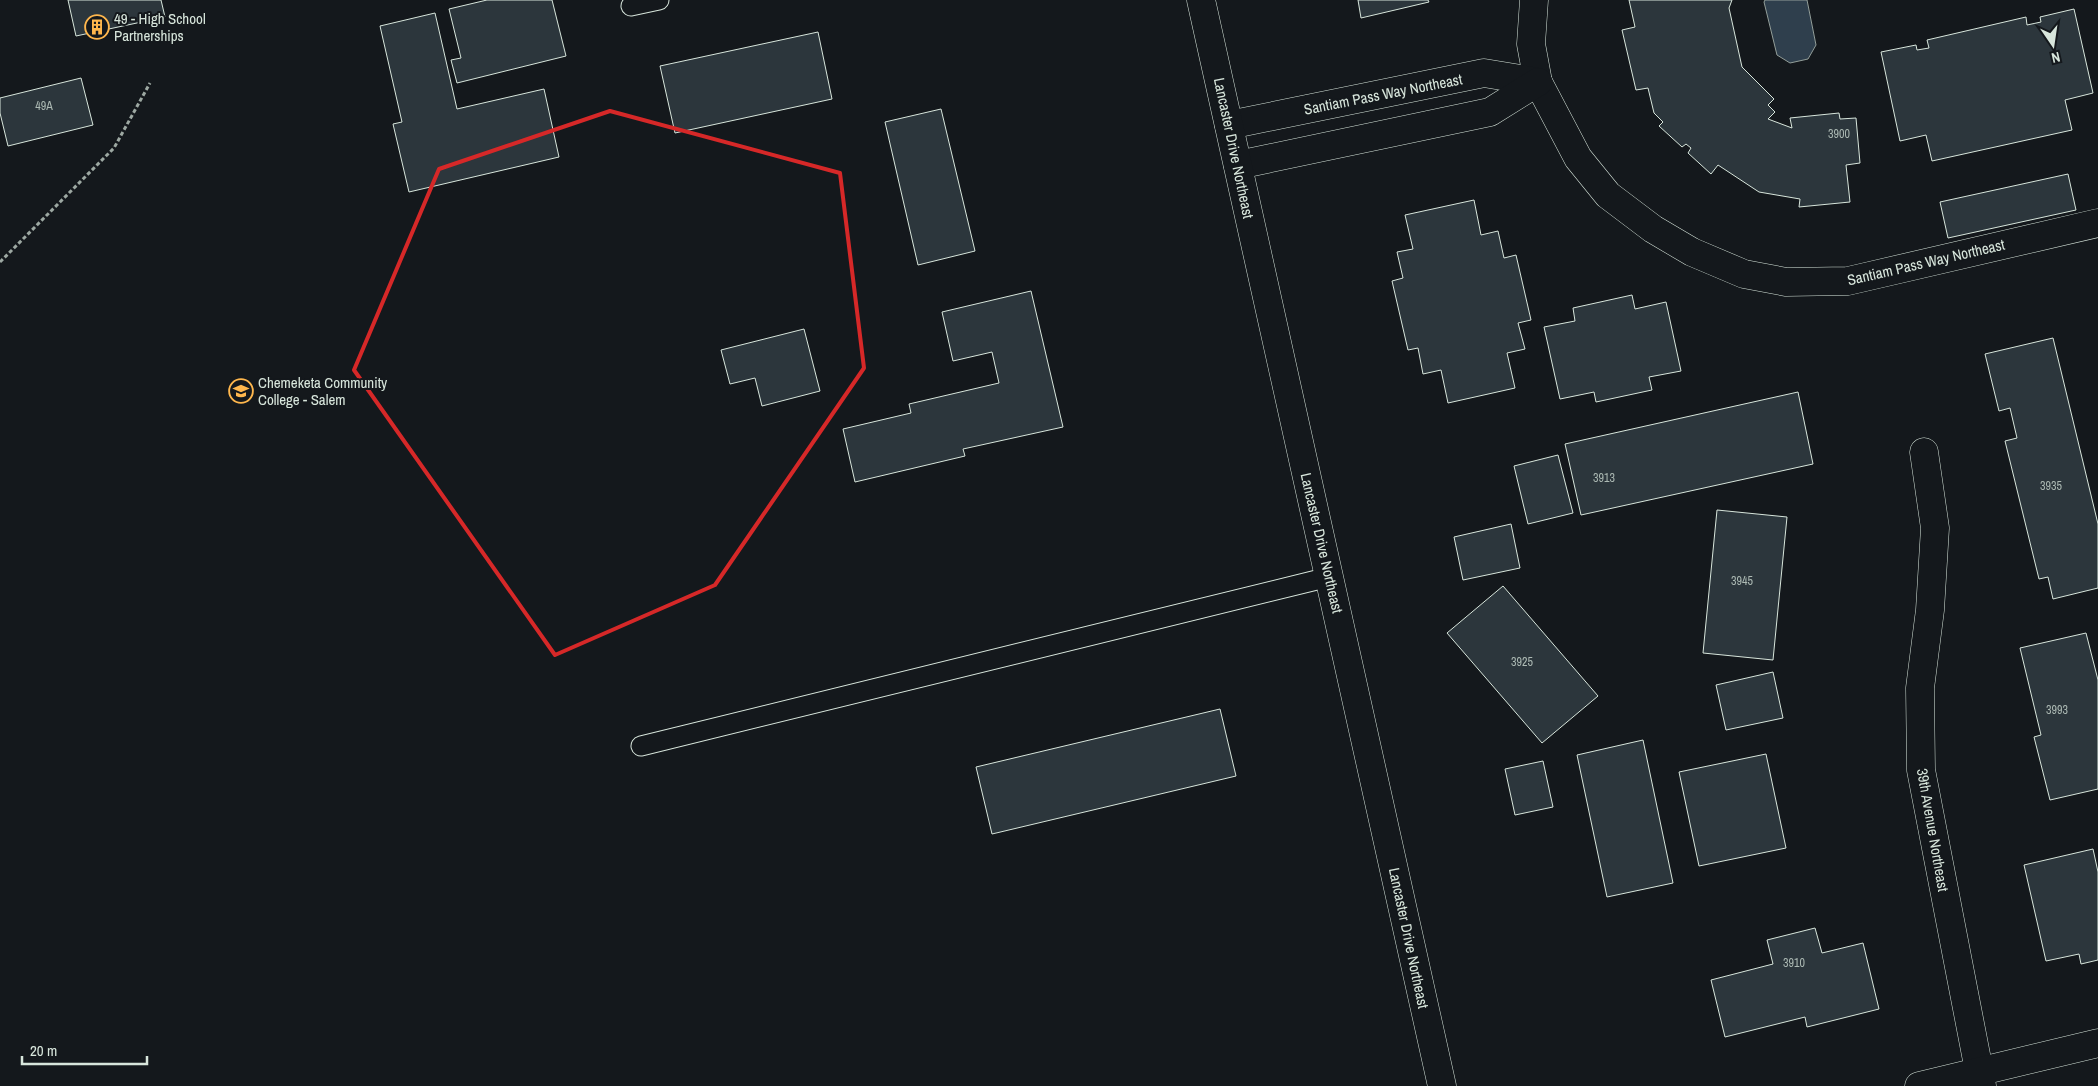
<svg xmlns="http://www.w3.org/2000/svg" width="2098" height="1086" viewBox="0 0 2098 1086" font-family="'Archivo Narrow',sans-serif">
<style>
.water{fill:#2f3f4d;stroke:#939e99}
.building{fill:#2c363c;stroke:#d8e6dc}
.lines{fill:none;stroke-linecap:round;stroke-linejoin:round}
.service-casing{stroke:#d8e6dc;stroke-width:21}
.minor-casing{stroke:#d8e6dc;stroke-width:29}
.primary-casing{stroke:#d8e6dc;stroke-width:29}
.path{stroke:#9da8a2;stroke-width:3;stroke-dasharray:4 2.5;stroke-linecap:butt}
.service{stroke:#14181c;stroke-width:19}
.minor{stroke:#14181c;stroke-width:28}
.primary{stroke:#14181c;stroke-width:28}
.marked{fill:none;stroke:#d62828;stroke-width:4;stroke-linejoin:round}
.labels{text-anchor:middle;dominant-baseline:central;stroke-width:4;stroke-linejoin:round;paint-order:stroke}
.number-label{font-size:12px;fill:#adbab4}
.poi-label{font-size:15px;fill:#d8e6dc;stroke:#14181c;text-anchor:start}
.street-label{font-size:15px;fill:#d8e6dc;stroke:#14181c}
</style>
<rect width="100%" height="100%" fill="#14181c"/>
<path class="water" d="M 1765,0 L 1807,0 L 1816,45 L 1808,59 L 1790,63 L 1777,55 L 1764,2 Z"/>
<g class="building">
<path d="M 68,0 L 161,0 L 165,17 L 76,36 Z"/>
<path d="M 487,0 L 552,0 L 566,56 L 457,83 L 451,60 L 461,58 L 449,9 Z"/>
<path d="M 1358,0 L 1428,0 L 1429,2 L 1361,18 Z"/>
<path d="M 1629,0 L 1732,0 L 1729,8 L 1742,67 L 1774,99 L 1768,105 L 1775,112 L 1768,119 L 1792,128 L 1790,118 L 1839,113 L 1840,119 L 1856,118 L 1860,163 L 1846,165 L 1850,202 L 1799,207 L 1800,199 L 1759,192 L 1718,165 L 1711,174 L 1688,153 L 1691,148 L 1686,144 L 1682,147 L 1659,126 L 1663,122 L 1654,113 L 1648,88 L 1636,90 L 1622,30 L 1635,27 Z"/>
<path d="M 2074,9 L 2093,93 L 2065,100 L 2072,130 L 1932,161 L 1926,135 L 1900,141 L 1881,52 L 1916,45 L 1917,50 L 1929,48 L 1927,40 L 2026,17 L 2027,25 L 2041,22 L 2040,17 Z"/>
<path d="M 435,13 L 457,109 L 544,89 L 559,157 L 409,192 L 393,124 L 402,122 L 380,26 Z"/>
<path d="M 818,32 L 832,99 L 675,133 L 660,66 Z"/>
<path d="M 81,78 L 93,125 L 8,146 L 0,113 L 0,98 Z"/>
<path d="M 941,109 L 975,251 L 918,265 L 885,122 Z"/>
<path d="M 2068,174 L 2076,210 L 1948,238 L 1940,202 Z"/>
<path d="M 1474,200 L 1481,235 L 1498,231 L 1504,258 L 1516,255 L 1531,320 L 1518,323 L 1525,349 L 1507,353 L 1515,388 L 1448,403 L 1441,370 L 1423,374 L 1418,348 L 1408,350 L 1392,281 L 1403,278 L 1397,252 L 1413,249 L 1405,215 Z"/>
<path d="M 1031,291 L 1063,427 L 963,449 L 965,456 L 855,482 L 843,429 L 911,413 L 909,404 L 999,383 L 992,352 L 953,361 L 942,312 Z"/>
<path d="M 1632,295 L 1635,309 L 1666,302 L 1681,371 L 1649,377 L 1652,390 L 1596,402 L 1594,392 L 1560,399 L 1544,327 L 1575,321 L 1573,308 Z"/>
<path d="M 804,329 L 820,391 L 762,406 L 755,378 L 730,384 L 721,350 Z"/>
<path d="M 2053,338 L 2098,524 L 2098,588 L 2053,599 L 2048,577 L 2039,579 L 2005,441 L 2017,438 L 2010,408 L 1999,411 L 1985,354 Z"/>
<path d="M 1798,392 L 1813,464 L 1581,515 L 1565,444 Z"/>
<path d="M 1558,455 L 1573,513 L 1528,524 L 1514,466 Z"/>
<path d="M 1717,510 L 1787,517 L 1773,660 L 1703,653 Z"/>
<path d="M 1511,524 L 1520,568 L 1463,580 L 1454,537 Z"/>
<path d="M 1503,586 L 1598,696 L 1542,743 L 1447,633 Z"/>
<path d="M 2086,633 L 2098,680 L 2098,789 L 2050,800 L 2034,737 L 2041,735 L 2020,648 Z"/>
<path d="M 1773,672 L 1783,718 L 1726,730 L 1716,685 Z"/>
<path d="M 1220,709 L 1236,776 L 992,834 L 976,767 Z"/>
<path d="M 1643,740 L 1673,883 L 1607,897 L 1577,755 Z"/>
<path d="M 1766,754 L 1786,848 L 1699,866 L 1679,772 Z"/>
<path d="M 1543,761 L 1553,807 L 1515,815 L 1505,769 Z"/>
<path d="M 2093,849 L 2098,872 L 2098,960 L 2081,964 L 2079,954 L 2046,961 L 2024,865 Z"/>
<path d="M 1815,928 L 1822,953 L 1863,943 L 1879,1009 L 1807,1027 L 1805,1017 L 1725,1037 L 1711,980 L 1773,964 L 1767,940 Z"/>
</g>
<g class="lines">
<g class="service-casing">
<g id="service">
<path d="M 631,6 L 659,0"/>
<path d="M 641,746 L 1329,577"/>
</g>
</g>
<g class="minor-casing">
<g id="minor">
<path d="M 1534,0 L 1531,44 L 1538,82 L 1578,158 L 1608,195 L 1653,229 L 1692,252 L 1744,274 L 1786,282 L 1848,281 L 2098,223"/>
<path d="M 1229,125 L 1484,73 L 1538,82"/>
<path d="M 1238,165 L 1490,112 L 1538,82"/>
<path d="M 1924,452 L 1935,528 L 1930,610 L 1920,688 L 1921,770 L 1982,1086"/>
<path d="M 1919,1086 L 2098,1043"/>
</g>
</g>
<g class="primary-casing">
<path id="primary" d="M 1201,0 L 1442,1086"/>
</g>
<path class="path" d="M 0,262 L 114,148 L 150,83"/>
<use href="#service" class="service"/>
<use href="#minor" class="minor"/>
<use href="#primary" class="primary"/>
</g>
<path class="marked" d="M 610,111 L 840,173 L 864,368 L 715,585 L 555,655 L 354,370 L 439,169 Z"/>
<defs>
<g id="building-ring" transform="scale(1.25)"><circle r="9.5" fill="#14181c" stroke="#ffb74d" stroke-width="1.5"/><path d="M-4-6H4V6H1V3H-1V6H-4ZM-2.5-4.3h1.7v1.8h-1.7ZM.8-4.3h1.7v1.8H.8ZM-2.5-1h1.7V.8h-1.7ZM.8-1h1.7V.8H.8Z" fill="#ffb74d"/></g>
<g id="university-ring" transform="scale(1.25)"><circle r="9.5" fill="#14181c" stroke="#ffb74d" stroke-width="1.5"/><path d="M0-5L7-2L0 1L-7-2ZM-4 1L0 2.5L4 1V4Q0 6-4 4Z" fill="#ffb74d"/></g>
</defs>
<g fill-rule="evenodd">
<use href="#building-ring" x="97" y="27"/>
<use href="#university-ring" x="241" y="391"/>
</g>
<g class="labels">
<g class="number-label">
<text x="44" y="106">49A</text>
<text x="1839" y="134">3900</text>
<text x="1604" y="478">3913</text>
<text x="2051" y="486">3935</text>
<text x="1742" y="581">3945</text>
<text x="1522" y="662">3925</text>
<text x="2057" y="710">3993</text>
<text x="1794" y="963">3910</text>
</g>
<g class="poi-label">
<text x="114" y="18">49 - High School<tspan x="114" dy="17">Partnerships</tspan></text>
<text x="258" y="382">Chemeketa Community<tspan x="258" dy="17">College - Salem</tspan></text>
</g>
<g class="street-label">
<text transform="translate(1383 94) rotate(-11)">Santiam Pass Way Northeast</text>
<text transform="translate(1234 148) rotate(78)">Lancaster Drive Northeast</text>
<text transform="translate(1926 262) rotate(-13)">Santiam Pass Way Northeast</text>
<text transform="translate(1322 543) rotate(77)">Lancaster Drive Northeast</text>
<text transform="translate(1933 830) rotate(80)">39th Avenue Northeast</text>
<text transform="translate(1409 938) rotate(78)">Lancaster Drive Northeast</text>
</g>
</g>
<g transform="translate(2053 45) rotate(167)" stroke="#14181c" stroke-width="4" paint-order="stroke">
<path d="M0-4L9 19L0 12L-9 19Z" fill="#d8e6dc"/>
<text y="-8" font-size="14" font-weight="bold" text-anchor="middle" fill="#d8e6dc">N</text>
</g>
<path d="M22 1056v8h125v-8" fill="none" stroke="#d8e6dc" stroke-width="2.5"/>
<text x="30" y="1056" font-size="15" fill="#d8e6dc" stroke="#14181c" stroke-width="4" paint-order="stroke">20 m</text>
</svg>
